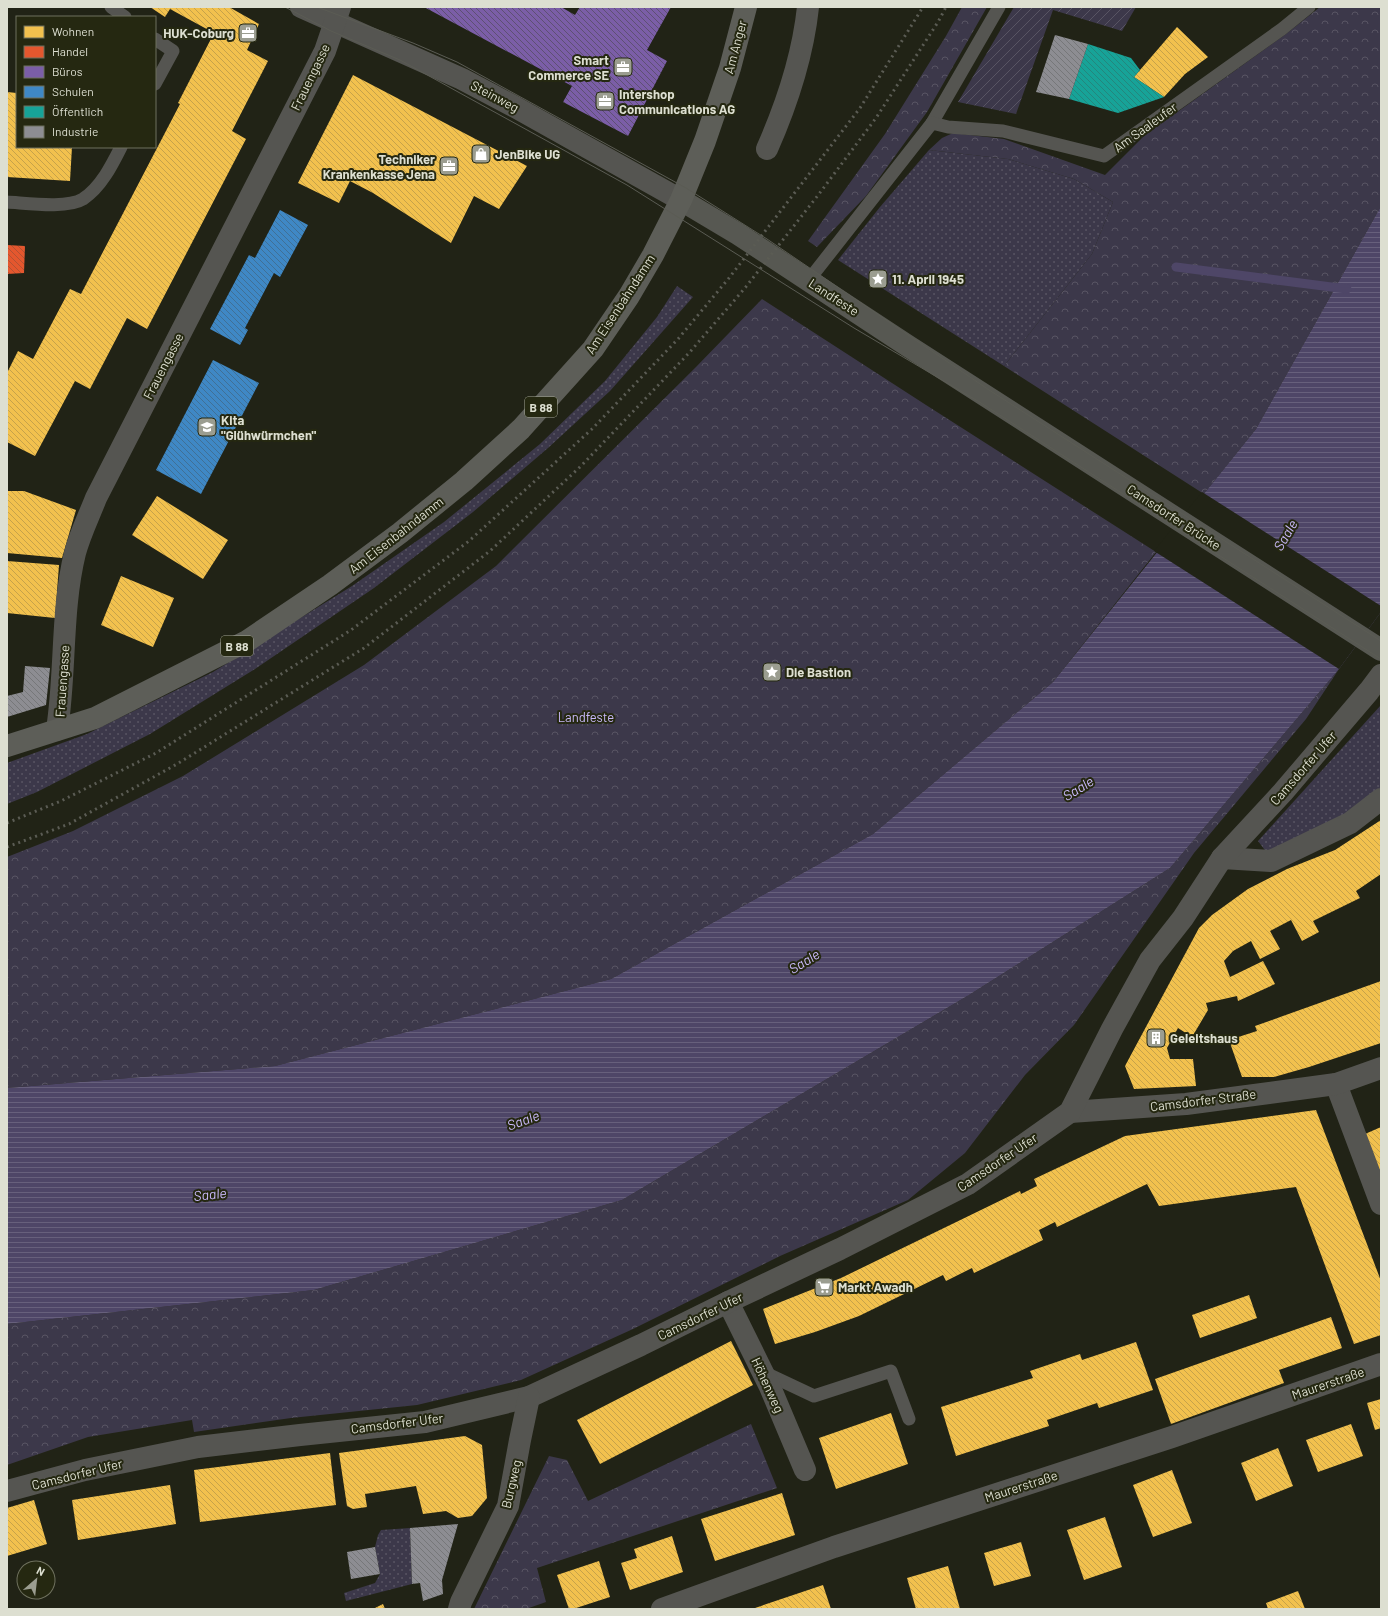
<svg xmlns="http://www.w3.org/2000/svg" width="1388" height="1616" viewBox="0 0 1388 1616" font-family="Barlow,sans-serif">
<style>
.grass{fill:url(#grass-dots)}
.forest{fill:url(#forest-crowns)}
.garden{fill:url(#garden-furrows)}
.water{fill:url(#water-rules)}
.pier{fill:#212316}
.homes{fill:url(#homes-back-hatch)}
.shops{fill:url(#shops-back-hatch)}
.offices{fill:url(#offices-back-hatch)}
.schools{fill:url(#schools-back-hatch)}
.public{fill:url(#public-back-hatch)}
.industry{fill:url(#industry-back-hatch)}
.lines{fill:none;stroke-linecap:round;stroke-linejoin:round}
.stream{stroke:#4e4667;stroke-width:9}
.lane{stroke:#555551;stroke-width:13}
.street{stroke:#555551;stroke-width:22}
.secondary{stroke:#575852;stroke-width:22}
.primary{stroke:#5d5e58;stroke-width:22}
.tram{stroke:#5b5c54;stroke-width:1}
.rail{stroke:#5b5c54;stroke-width:3;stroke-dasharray:2 4;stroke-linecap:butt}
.labels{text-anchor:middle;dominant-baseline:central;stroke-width:4;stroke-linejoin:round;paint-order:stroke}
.shield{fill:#252811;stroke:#a6a897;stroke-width:1}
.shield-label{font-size:12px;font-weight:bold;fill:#dddfd1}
.poi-label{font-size:13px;font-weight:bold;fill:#dddfd1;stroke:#252811;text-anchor:start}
.street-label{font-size:13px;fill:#dddfd1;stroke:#252811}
.park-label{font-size:13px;fill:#c9b9fa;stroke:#252811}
.water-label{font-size:14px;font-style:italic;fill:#c9b9fa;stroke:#252811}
</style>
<defs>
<pattern id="grass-dots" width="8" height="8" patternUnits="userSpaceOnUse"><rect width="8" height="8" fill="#3c384a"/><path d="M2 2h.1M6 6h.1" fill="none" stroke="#585463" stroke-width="1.8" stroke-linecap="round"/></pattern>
<pattern id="forest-crowns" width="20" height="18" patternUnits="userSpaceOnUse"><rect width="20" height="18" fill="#3c384a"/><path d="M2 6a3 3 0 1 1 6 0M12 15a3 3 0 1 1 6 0" fill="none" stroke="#585463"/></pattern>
<pattern id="garden-furrows" width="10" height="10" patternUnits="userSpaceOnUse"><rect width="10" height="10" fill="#3c384a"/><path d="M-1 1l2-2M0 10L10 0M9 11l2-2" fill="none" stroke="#585463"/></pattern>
<pattern id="water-rules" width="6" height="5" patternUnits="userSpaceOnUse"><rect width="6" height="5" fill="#4e4667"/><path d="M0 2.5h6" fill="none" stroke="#67607c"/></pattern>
<pattern id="homes-back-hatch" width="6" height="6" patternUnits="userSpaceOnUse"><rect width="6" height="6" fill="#f2c14e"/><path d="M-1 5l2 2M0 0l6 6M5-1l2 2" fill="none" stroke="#c6a24a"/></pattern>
<pattern id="shops-back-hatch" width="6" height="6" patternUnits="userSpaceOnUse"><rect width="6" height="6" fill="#e4572e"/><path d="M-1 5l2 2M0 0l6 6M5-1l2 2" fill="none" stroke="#b35133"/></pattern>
<pattern id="offices-back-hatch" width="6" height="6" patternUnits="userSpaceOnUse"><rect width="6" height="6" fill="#7b5ea7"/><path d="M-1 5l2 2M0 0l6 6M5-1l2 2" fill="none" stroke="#5e5073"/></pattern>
<pattern id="schools-back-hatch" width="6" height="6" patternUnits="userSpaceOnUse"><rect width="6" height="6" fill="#3f88c5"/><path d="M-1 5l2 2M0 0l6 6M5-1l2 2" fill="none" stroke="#407096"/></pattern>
<pattern id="public-back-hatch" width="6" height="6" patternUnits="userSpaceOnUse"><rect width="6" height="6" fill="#17a398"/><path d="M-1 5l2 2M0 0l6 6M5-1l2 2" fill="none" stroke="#24867d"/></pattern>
<pattern id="industry-back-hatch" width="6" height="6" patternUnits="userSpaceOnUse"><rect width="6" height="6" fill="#8d8d92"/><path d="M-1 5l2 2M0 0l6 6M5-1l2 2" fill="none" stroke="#767779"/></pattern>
</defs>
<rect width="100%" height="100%" fill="#212316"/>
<g class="grass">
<path d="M 929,150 L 1008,159 L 1074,179 L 1113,202 L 1092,254 L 1004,366 L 838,260 L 880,207 Z"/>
<path d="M 677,286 L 693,297 L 610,391 L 548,448 L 473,512 L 374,588 L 255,669 L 150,734 L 37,792 L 7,804 L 7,763 L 87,734 L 213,672 L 352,586 L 444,522 L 540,444 L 605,381 L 657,317 Z"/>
<path d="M 1381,705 L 1381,788 L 1347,815 L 1267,853 L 1258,841 Z"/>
<path d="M 410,1528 L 412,1584 L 346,1601 L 344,1593 L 375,1583 L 380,1574 L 375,1547 L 378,1535 L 381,1530 Z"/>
</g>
<g class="forest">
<path d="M 962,7 L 987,7 L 927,112 L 866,196 L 817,247 L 808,241 L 885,134 L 946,36 Z"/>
<path d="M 1320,7 L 1381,7 L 1381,206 L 1256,429 L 1204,494 L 1004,366 L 1092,254 L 1113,202 L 1074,179 L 1008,159 L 929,150 L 942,138 L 953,133 L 1004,139 L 1105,175 L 1144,136 L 1286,34 Z"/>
<path d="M 762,299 L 926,405 L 1156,552 L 1053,682 L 873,834 L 611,979 L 275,1066 L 7,1088 L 7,857 L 73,831 L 183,776 L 364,665 L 496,566 L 696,367 Z"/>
<path d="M 1339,669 L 1306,719 L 1194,853 L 1074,1025 L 1025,1075 L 965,1153 L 908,1200 L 780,1256 L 633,1329 L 521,1380 L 417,1405 L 291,1418 L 194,1432 L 192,1420 L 88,1437 L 7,1465 L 7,1324 L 314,1290 L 622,1200 L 969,995 L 1170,868 Z"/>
<path d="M 751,1424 L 777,1488 L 537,1568 L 546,1602 L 526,1609 L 474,1609 L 549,1456 L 567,1460 L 588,1501 Z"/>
</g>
<path class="garden" d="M 1014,7 L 1136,7 L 1122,31 L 1053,10 L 1016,114 L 958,102 Z"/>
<path class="water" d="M 1381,206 L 1381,612 L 1339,669 L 1170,868 L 969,995 L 622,1200 L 314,1290 L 7,1324 L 7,1088 L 275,1066 L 611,979 L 873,834 L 1053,682 L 1256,429 Z"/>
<path class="pier" d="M 1202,492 L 1381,606 L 1381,612 L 1339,669 L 1154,551 Z"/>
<g class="homes">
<path d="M 150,7 L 229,7 L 259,24 L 247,50 L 268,61 L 232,131 L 246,139 L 147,329 L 127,318 L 90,389 L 75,381 L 35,456 L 7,442 L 7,373 L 18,351 L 33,359 L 70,289 L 81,294 L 180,104 L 178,103 L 214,33 L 170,9 L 165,17 Z"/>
<path d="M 1177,27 L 1208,57 L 1185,74 L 1164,97 L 1134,77 Z"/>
<path d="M 353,75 L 527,166 L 499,209 L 474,196 L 451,243 L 373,193 L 350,181 L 339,203 L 298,183 Z"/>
<path d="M 7,92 L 17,93 L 17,147 L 72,147 L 70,181 L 7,177 Z"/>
<path d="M 7,491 L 24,491 L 76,510 L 62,558 L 7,553 Z"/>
<path d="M 157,496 L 228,540 L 203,579 L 132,535 Z"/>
<path d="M 7,561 L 59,565 L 55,618 L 7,613 Z"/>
<path d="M 121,576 L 174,598 L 153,647 L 101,625 Z"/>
<path d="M 1381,820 L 1381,874 L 1356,891 L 1360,898 L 1313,921 L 1319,932 L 1302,941 L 1291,920 L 1270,931 L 1280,949 L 1260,959 L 1251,941 L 1233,951 L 1224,961 L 1230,977 L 1263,961 L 1275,984 L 1238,1001 L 1237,996 L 1206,1003 L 1208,1010 L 1192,1037 L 1178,1028 L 1167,1048 L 1170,1059 L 1193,1059 L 1196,1086 L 1134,1089 L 1125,1066 L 1199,928 L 1212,915 L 1248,889 L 1287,869 L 1335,850 Z"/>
<path d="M 1381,981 L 1381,1043 L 1309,1067 L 1274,1077 L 1242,1077 L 1229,1040 L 1257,1031 L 1255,1026 Z"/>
<path d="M 1316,1110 L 1381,1281 L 1381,1335 L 1354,1344 L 1296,1187 L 1159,1206 L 1147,1184 L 1057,1227 L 1055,1222 L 1039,1230 L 1043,1240 L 974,1273 L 972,1268 L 946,1281 L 943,1275 L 859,1316 L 815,1332 L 775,1344 L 763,1309 L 841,1278 L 1020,1191 L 1021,1194 L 1037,1186 L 1034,1179 L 1125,1136 Z"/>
<path d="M 1381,1127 L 1381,1169 L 1378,1171 L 1365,1134 Z"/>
<path d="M 1249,1295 L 1257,1318 L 1200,1338 L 1192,1315 Z"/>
<path d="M 1331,1317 L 1342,1348 L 1279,1370 L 1284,1383 L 1171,1424 L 1155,1379 Z"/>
<path d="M 731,1341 L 753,1385 L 600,1464 L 577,1420 Z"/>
<path d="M 1136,1342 L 1153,1390 L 1099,1408 L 1097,1403 L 1047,1420 L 1049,1426 L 956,1456 L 941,1407 L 1033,1378 L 1030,1371 L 1080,1354 L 1082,1360 Z"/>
<path d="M 1381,1399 L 1381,1428 L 1375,1430 L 1367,1403 Z"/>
<path d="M 891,1413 L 908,1464 L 836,1489 L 819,1438 Z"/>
<path d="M 1351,1424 L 1363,1456 L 1318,1472 L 1306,1440 Z"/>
<path d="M 465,1436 L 482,1445 L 487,1498 L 472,1516 L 458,1518 L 446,1511 L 423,1514 L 416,1486 L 365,1494 L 367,1507 L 353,1509 L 347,1506 L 339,1453 Z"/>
<path d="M 1278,1448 L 1293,1486 L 1256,1501 L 1241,1463 Z"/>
<path d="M 330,1453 L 336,1505 L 200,1522 L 194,1470 Z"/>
<path d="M 1172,1470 L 1192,1523 L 1153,1537 L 1133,1485 Z"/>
<path d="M 170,1485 L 176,1524 L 78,1540 L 72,1500 Z"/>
<path d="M 782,1493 L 795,1535 L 715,1561 L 701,1519 Z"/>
<path d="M 34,1500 L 47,1544 L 7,1556 L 7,1508 Z"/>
<path d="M 1105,1517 L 1122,1567 L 1084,1580 L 1067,1530 Z"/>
<path d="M 672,1536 L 683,1572 L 630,1590 L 621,1563 L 637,1558 L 634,1549 Z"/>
<path d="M 1021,1542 L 1031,1576 L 994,1586 L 984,1553 Z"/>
<path d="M 599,1561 L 610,1597 L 573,1609 L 569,1609 L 557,1575 Z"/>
<path d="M 948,1566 L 960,1609 L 916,1609 L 907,1578 Z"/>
<path d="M 823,1585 L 831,1609 L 752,1609 Z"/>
<path d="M 1298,1591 L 1305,1609 L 1268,1609 L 1266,1603 Z"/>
<path d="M 383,1604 L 385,1609 L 373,1609 Z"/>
</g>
<path class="shops" d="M 7,245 L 25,246 L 24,273 L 7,274 Z"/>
<path class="offices" d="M 424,7 L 561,7 L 575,15 L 580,7 L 671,7 L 647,50 L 667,61 L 628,136 L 563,102 L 572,86 Z"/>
<g class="schools">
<path d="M 280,210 L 308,225 L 280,277 L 274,273 L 245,328 L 248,330 L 240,345 L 210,329 L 249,255 L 255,258 Z"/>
<path d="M 213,360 L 259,383 L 201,494 L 156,470 Z"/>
</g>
<path class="public" d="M 1088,44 L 1131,58 L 1140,70 L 1134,77 L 1164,97 L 1118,113 L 1069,99 Z"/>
<g class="industry">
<path d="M 1055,35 L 1088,44 L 1069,99 L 1036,92 Z"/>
<path d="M 25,666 L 50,668 L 46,705 L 7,717 L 7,696 L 23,692 Z"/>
<path d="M 458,1524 L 442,1580 L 443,1594 L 423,1601 L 420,1583 L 412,1584 L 410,1528 Z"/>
<path d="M 375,1547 L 380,1574 L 351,1579 L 347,1552 Z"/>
</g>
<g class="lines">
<path class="stream" d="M 1176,267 L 1347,289"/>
<g class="lane">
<path d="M 111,7 L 125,17"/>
<path d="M 155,39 L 173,51 L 155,84"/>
<path d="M 932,123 L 999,7"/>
<path d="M 7,202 C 26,203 67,209 83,199 C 101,187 112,165 121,147"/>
<path d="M 808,281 L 932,123 L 948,127 L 1003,131 L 1104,156 L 1282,29 L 1309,7"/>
<path d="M 763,1372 L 814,1396 L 891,1371 L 909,1419"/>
</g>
<g class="street">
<path d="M 301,7 L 462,79 L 515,107 L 681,200"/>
<path d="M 767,149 C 786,106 803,54 808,7"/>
<path d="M 57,730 C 66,671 61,610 75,553 C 80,534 89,516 96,498 L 325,51 L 340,7"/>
<path d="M 1222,858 L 1271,861 L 1350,823 L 1381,799"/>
<path d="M 1336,1084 L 1381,1204"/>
<path d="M 1070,1112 L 1186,1104 L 1336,1084 L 1381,1068"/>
<path d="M 728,1302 L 770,1387 L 805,1470"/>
<path d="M 7,1491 L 85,1470 L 198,1447 L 300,1435 L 425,1422 L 529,1397 L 641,1345 L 728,1302 L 840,1249 L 968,1184 L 1070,1112 L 1112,1029 L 1150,960 L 1183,918 L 1222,858 L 1283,792 L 1369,691 L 1381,675"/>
<path d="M 459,1609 L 461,1602 L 508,1506 L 520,1440 L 529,1397"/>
<path d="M 662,1609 L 834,1547 L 1172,1437 L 1381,1364"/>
</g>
<path class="secondary" d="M 681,200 L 738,234 L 908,346 L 1381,650"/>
<path class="primary" d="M 7,746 L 95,718 L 247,641 L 330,585 L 400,533 L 464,481 L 521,429 L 593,349 L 629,296 L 653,255 L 681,200 L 705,141 L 730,68 L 746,7"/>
<g class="tram">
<path d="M 285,7 L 331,31 L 400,60 L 627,185 L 854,328 L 981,403 L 1381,659"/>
<path d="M 317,7 L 413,43 L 457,62 L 686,188 L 767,239 L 989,390 L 1381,641"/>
</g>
<g class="rail">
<path d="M 7,823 L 61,801 L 156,753 L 351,630 L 469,541 L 592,429 L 678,339 L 729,278 L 860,108 L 923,7"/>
<path d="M 7,847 L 69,824 L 177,764 L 364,648 L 490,551 L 581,466 L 689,353 L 745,288 L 819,194 L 876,118 L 938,22 L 946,7"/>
</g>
</g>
<defs>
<g id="office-square" transform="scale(1)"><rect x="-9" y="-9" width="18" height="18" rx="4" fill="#9b9d90" stroke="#252811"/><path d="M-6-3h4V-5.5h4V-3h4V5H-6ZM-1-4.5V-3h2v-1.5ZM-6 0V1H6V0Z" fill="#fff"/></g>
<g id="shop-square" transform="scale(1)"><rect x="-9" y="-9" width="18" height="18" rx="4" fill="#9b9d90" stroke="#252811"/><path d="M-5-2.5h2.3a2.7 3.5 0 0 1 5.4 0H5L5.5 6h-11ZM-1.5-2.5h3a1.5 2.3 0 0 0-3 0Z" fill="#fff"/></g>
<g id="sight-square" transform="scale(1)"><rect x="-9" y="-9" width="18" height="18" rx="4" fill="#9b9d90" stroke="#252811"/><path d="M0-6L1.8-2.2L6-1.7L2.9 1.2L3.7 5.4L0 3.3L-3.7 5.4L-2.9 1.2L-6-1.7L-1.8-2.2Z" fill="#fff"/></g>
<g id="school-square" transform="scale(1)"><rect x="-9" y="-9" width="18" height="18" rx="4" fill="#9b9d90" stroke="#252811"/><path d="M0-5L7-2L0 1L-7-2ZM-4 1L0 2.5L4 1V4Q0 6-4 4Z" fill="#fff"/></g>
<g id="building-square" transform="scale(1)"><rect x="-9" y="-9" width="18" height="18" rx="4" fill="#9b9d90" stroke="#252811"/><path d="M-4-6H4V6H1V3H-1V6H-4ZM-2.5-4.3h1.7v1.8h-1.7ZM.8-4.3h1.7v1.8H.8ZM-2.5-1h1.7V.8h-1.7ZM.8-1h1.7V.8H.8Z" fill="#fff"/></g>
<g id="supermarket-square" transform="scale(1)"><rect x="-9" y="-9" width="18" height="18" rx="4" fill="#9b9d90" stroke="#252811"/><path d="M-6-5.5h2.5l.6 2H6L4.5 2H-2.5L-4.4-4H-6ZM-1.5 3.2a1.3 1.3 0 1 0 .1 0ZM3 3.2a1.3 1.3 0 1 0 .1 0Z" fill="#fff"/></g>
</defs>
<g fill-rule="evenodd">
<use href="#office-square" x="248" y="33"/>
<use href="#office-square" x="623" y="67"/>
<use href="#office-square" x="605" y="101"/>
<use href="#shop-square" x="481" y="154"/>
<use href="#office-square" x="449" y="166"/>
<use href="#sight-square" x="878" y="279"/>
<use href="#school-square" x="207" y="427"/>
<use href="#sight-square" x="772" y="672"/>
<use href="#building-square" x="1156" y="1038"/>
<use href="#supermarket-square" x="824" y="1287"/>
</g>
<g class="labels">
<g class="shield">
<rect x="525" y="397" width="32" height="20" rx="3"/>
<rect x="221" y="636" width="32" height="20" rx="3"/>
</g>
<g class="shield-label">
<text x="541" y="407">B 88</text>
<text x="237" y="646">B 88</text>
</g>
<g class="poi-label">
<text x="234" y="33" text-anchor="end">HUK-Coburg</text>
<text x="609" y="60" text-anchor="end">Smart<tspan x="609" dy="15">Commerce SE</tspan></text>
<text x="619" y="94">Intershop<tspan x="619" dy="15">Communications AG</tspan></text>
<text x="495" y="154">JenBike UG</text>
<text x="435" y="159" text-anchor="end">Techniker<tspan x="435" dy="15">Krankenkasse Jena</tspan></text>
<text x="892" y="279">11. April 1945</text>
<text x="221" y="420">Kita<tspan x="221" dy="15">"Glühwürmchen"</tspan></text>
<text x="786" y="672">Die Bastion</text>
<text x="1170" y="1038">Geleitshaus</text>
<text x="838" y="1287">Markt Awadh</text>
</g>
<g class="street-label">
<text transform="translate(735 47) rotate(-75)">Am Anger</text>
<text transform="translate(310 77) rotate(-64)">Frauengasse</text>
<text transform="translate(495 96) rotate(28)">Steinweg</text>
<text transform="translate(1145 127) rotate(-36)">Am Saaleufer</text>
<text transform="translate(834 297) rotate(33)">Landfeste</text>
<text transform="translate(620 304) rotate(-57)">Am Eisenbahndamm</text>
<text transform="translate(163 366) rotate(-63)">Frauengasse</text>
<text transform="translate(1174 517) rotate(33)">Camsdorfer Brücke</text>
<text transform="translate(396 535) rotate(-38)">Am Eisenbahndamm</text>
<text transform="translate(62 681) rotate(-86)">Frauengasse</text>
<text transform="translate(1303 768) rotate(-49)">Camsdorfer Ufer</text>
<text transform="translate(1203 1100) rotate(-7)">Camsdorfer Straße</text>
<text transform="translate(997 1162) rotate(-34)">Camsdorfer Ufer</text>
<text transform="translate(700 1316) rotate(-26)">Camsdorfer Ufer</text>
<text transform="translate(1328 1383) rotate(-19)">Maurerstraße</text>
<text transform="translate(768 1385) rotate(65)">Höhenweg</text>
<text transform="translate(397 1423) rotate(-7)">Camsdorfer Ufer</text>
<text transform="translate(77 1474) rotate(-14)">Camsdorfer Ufer</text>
<text transform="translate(511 1484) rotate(-77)">Burgweg</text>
<text transform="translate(1021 1486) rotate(-18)">Maurerstraße</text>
</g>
<g class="park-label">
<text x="586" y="717">Landfeste</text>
</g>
<g class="water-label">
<text transform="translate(1285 535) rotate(-60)">Saale</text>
<text transform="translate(1078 788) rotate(-32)">Saale</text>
<text transform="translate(804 961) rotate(-32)">Saale</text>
<text transform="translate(523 1120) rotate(-20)">Saale</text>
<text transform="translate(210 1194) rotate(-6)">Saale</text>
</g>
</g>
<rect width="1388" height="1616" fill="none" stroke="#dddfd1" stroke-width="16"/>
<rect x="16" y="16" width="140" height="132" fill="#252811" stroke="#6f715e"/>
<rect x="24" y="26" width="20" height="12" fill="#f2c14e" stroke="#6f715e"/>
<text x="52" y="36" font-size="12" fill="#dddfd1">Wohnen</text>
<rect x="24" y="46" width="20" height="12" fill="#e4572e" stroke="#6f715e"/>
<text x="52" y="56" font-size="12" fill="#dddfd1">Handel</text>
<rect x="24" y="66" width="20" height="12" fill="#7b5ea7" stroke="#6f715e"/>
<text x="52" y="76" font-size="12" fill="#dddfd1">Büros</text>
<rect x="24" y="86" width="20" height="12" fill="#3f88c5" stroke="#6f715e"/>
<text x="52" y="96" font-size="12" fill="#dddfd1">Schulen</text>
<rect x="24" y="106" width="20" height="12" fill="#17a398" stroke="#6f715e"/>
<text x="52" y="116" font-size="12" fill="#dddfd1">Öffentlich</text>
<rect x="24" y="126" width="20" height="12" fill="#8d8d92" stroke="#6f715e"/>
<text x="52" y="136" font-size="12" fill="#dddfd1">Industrie</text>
<g transform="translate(36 1580) rotate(28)"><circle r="19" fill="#252811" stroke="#6f715e"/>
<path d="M0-3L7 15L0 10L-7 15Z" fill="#9b9d90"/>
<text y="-6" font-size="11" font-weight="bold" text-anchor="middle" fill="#dddfd1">N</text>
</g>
</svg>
